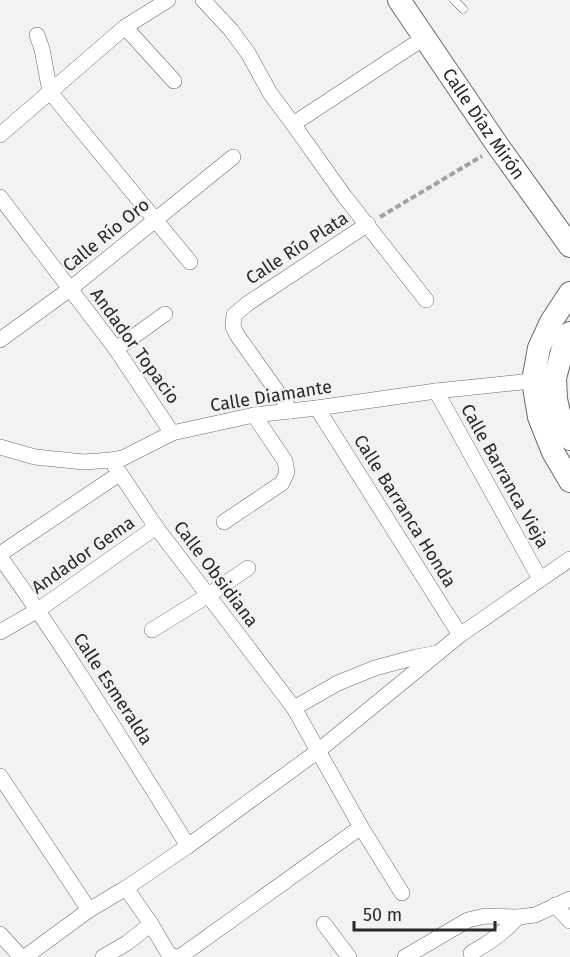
<svg xmlns="http://www.w3.org/2000/svg" width="570" height="957" viewBox="0 0 570 957" font-family="'Fira Sans',sans-serif">
<style>
.lines{fill:none;stroke-linecap:round;stroke-linejoin:round}
.lane-casing{stroke:#6b6b6d;stroke-width:9}
.street-casing{stroke:#6b6b6d;stroke-width:16}
.secondary-casing{stroke:#6b6b6d;stroke-width:24}
.path{stroke:#a1a1a3;stroke-width:4;stroke-dasharray:6 3;stroke-linecap:butt}
.lane{stroke:#fff;stroke-width:8}
.street{stroke:#fff;stroke-width:15}
.secondary{stroke:#fff;stroke-width:22}
.labels{text-anchor:middle;dominant-baseline:central;stroke-width:4.5;stroke-linejoin:round;paint-order:stroke}
.street-label{font-size:18px;fill:#29292a;stroke:#f1f2f4}
</style>
<rect width="100%" height="100%" fill="#f1f2f4"/>
<g class="lines">
<g class="lane-casing">
<path id="lane" d="M 454,0 L 463,9"/>
</g>
<g class="street-casing">
<g id="street">
<path d="M 203,0 L 231,30 L 248,53 L 270,93 L 293,124 L 345,197 L 426,300"/>
<path d="M 125,27 L 174,81"/>
<path d="M 37,35 L 42,49 L 50,92 L 190,262"/>
<path d="M 293,124 L 424,38"/>
<path d="M 0,135 L 125,27 L 168,0"/>
<path d="M 0,197 L 116,349 L 172,433"/>
<path d="M 0,340 L 70,289 L 233,157"/>
<path d="M 116,349 L 165,314"/>
<path d="M 436,391 L 540,579"/>
<path d="M 317,408 L 460,635"/>
<path d="M 291,411 L 237,335 L 233,327 L 234,315 L 247,304 L 368,224"/>
<path d="M 0,447 L 35,457 L 84,462 L 111,460 L 123,458 L 172,433 L 254,415 L 317,408 L 436,391 L 541,380"/>
<path d="M 111,460 L 156,527 L 294,708 L 361,827 L 402,893"/>
<path d="M 224,522 L 282,483 L 287,472 L 285,461 L 254,415"/>
<path d="M 0,554 L 119,474"/>
<path d="M 0,557 C 67,650 127,748 188,846"/>
<path d="M 152,630 L 207,596 L 248,568"/>
<path d="M 0,632 L 38,610 L 156,527"/>
<path d="M 294,708 L 338,683 L 375,668 L 416,657 L 438,653 L 460,635 L 570,559"/>
<path d="M 0,776 L 89,910"/>
<path d="M 126,888 L 151,924 L 168,953 L 174,957"/>
<path d="M 555,905 L 570,921"/>
<path d="M 324,924 L 349,957"/>
<path d="M 0,934 L 21,957"/>
<path d="M 471,953 C 489,943 504,933 518,917"/>
<path d="M 25,957 L 89,910 L 126,888 L 188,846 L 318,751 L 438,653"/>
<path d="M 103,957 L 127,943 L 151,924"/>
<path d="M 174,957 L 181,956 L 361,827"/>
<path d="M 405,957 L 468,920 L 485,916 L 518,917 L 535,915 L 570,899"/>
</g>
</g>
<g class="secondary-casing">
<g id="secondary">
<path id="s1" d="M 399,0 L 498,146 L 570,246"/>
<path d="M 570,293 L 551,322 L 539,348 L 533,381 L 539,417 L 553,452 L 570,481"/>
<path d="M 570,333 L 565,340 L 555,378 L 556,399 L 559,413 L 570,439"/>
</g>
</g>
<path class="path" d="M 380,217 L 482,156"/>
<use href="#lane" class="lane"/>
<use href="#street" class="street"/>
<use href="#secondary" class="secondary"/>
</g>
<g class="labels">
<g class="street-label">
<text stroke="none"><textPath href="#s1" startOffset="150">Calle Díaz Mirón</textPath></text>
<text transform="translate(106 235) rotate(-39)">Calle Río Oro</text>
<text transform="translate(297 248) rotate(-33)">Calle Río Plata</text>
<text transform="translate(135 346) rotate(54)">Andador Topacio</text>
<text transform="translate(271 396) rotate(-9)">Calle Diamante</text>
<text transform="translate(505 476) rotate(61)">Calle Barranca Vieja</text>
<text transform="translate(405 511) rotate(58)">Calle Barranca Honda</text>
<text transform="translate(83 555) rotate(-35)">Andador Gema</text>
<text transform="translate(216 574) rotate(53)">Calle Obsidiana</text>
<text transform="translate(113 689) rotate(57)">Calle Esmeralda</text>
</g>
</g>
<path d="M354 921v9h141v-9" fill="none" stroke="#29292a" stroke-width="3"/>
<text x="363" y="921" font-size="18" fill="#29292a" stroke="#f1f2f4" stroke-width="4.5" paint-order="stroke">50 m</text>
</svg>
